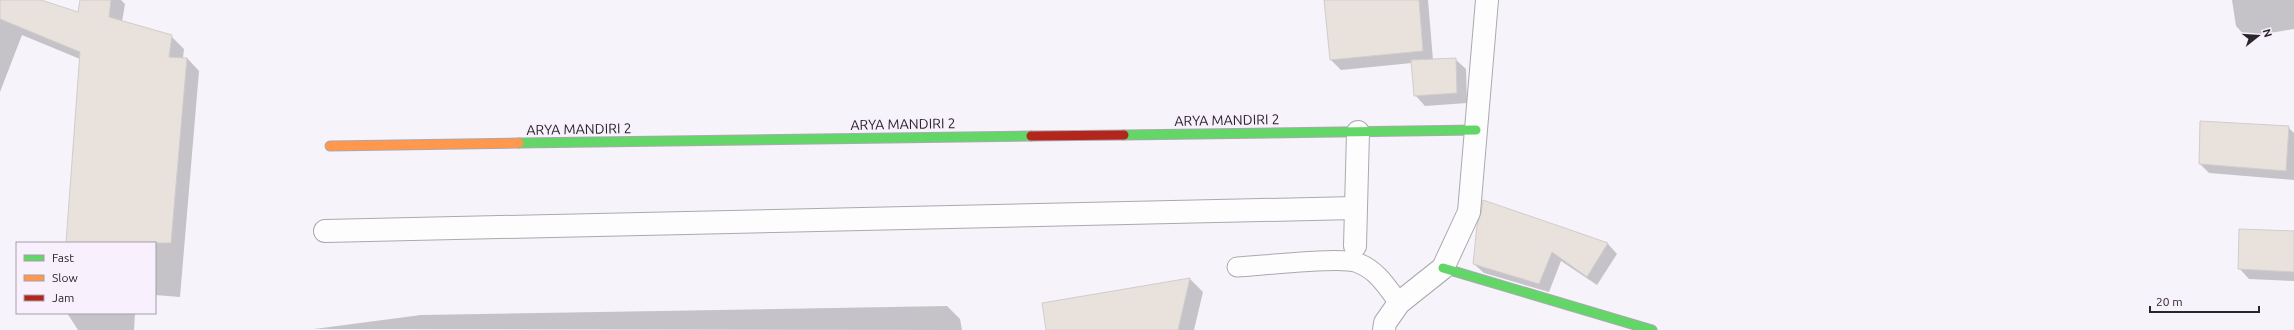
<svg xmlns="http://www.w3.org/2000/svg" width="2294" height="330" viewBox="0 0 2294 330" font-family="Ubuntu,sans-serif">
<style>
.shadow{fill:#0003}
.building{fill:#e9e1db;stroke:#d0cdce}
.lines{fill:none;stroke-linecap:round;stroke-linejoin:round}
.lane-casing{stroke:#aba8ae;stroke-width:21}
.street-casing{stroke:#aba8ae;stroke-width:24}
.fast-casing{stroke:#aba8ae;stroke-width:11}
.slow-casing{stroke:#aba8ae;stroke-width:11}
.jam-casing{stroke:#aba8ae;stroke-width:11}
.lane{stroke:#fefdfe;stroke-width:19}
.street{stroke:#fefdfe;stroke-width:22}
.fast{stroke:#63d668;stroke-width:9}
.slow{stroke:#ff974d;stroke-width:9}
.jam{stroke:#b3261e;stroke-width:9}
.labels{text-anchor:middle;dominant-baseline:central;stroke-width:4;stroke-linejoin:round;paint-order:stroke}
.street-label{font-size:14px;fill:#29262a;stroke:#f8f0fd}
</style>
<rect width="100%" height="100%" fill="#f7f3fa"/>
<g class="shadow">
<path d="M 0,0 L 38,0 L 79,13 L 81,0 L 121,0 L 125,4 L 122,22 L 171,36 L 184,49 L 183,58 L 187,58 L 199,71 L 180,297 L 155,295 L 155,243 L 67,243 L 80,59 L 22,35 L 0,92 Z"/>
<path d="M 1325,0 L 1428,0 L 1433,60 L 1455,59 L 1466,69 L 1467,103 L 1425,106 L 1415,95 L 1412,63 L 1341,70 L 1330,59 Z"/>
<path d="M 2232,0 L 2294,0 L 2294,29 L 2246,37 L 2236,26 Z"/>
<path d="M 2288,127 L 2294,133 L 2294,180 L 2209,173 L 2200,164 Z"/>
<path d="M 1483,201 L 1608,244 L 1617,254 L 1597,285 L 1561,261 L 1549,292 L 1484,273 L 1474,264 Z"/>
<path d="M 2294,232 L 2294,281 L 2249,279 L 2239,268 Z"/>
<path d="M 1190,279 L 1203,292 L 1194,330 L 1047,330 Z"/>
<path d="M 947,306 L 960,319 L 962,330 L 314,329 L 421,315 Z"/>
<path d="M 67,313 L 135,313 L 134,330 L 78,330 Z"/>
</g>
<g class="building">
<path d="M 0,0 L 41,0 L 78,12 L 80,0 L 111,0 L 109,17 L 172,35 L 169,57 L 187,58 L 171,243 L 66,243 L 80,52 L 0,19 Z"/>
<path d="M 1324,0 L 1419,0 L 1423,51 L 1330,60 Z"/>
<path d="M 1456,58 L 1457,93 L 1414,96 L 1411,60 Z"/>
<path d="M 2200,121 L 2289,126 L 2286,171 L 2199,164 Z"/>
<path d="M 1483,200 L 1562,227 L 1608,243 L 1587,277 L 1552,252 L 1539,284 L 1473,264 L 1477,225 L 1481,213 Z"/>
<path d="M 2239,229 L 2294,231 L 2294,272 L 2238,269 Z"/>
<path d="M 1190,278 L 1178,330 L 1046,330 L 1042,303 Z"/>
</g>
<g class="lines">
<g class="lane-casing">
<path id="lane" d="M 1237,267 C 1259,266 1342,256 1358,263 C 1377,270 1387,287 1399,303"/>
</g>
<g class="street-casing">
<g id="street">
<path d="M 325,231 L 1355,208"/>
<path d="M 1355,246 L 1358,132"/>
<path d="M 1384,330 L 1385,323 L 1399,303 L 1443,268 L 1469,212 L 1487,0"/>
</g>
</g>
<g class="fast-casing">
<g id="fast">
<path d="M 1124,135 L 1476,130"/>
<path d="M 519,143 L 1031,136"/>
<path d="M 1443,268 L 1652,330"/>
</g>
</g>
<g class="slow-casing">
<path id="slow" d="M 330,146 L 519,143"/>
</g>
<g class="jam-casing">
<path id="jam" d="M 1031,136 L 1124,135"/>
</g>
<use href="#lane" class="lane"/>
<use href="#street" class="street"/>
<use href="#fast" class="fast"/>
<use href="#slow" class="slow"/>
<use href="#jam" class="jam"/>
</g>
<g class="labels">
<g class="street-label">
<text transform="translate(1227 120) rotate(-1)">ARYA MANDIRI 2</text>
<text transform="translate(903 124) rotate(-1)">ARYA MANDIRI 2</text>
<text transform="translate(579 129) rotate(-1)">ARYA MANDIRI 2</text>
</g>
</g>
<rect x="16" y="242" width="140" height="72" fill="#f8f0fd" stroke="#a59fa9"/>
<rect x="24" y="255" width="20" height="6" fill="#63d668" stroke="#a59fa9"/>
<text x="52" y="262" font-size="12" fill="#29262a">Fast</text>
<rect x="24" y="275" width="20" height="6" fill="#ff974d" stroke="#a59fa9"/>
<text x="52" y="282" font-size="12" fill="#29262a">Slow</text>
<rect x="24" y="295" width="20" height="6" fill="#b3261e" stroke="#a59fa9"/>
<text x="52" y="302" font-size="12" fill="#29262a">Jam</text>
<g transform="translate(2258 36) rotate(73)" stroke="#f8f0fd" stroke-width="3" paint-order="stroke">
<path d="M0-3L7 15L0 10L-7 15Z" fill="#29262a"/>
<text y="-6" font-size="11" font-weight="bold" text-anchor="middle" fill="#29262a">N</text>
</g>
<path d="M2150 306v6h109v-6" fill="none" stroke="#29262a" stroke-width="2"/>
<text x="2156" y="306" font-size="12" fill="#29262a" stroke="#f8f0fd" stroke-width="3" paint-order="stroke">20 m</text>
</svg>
